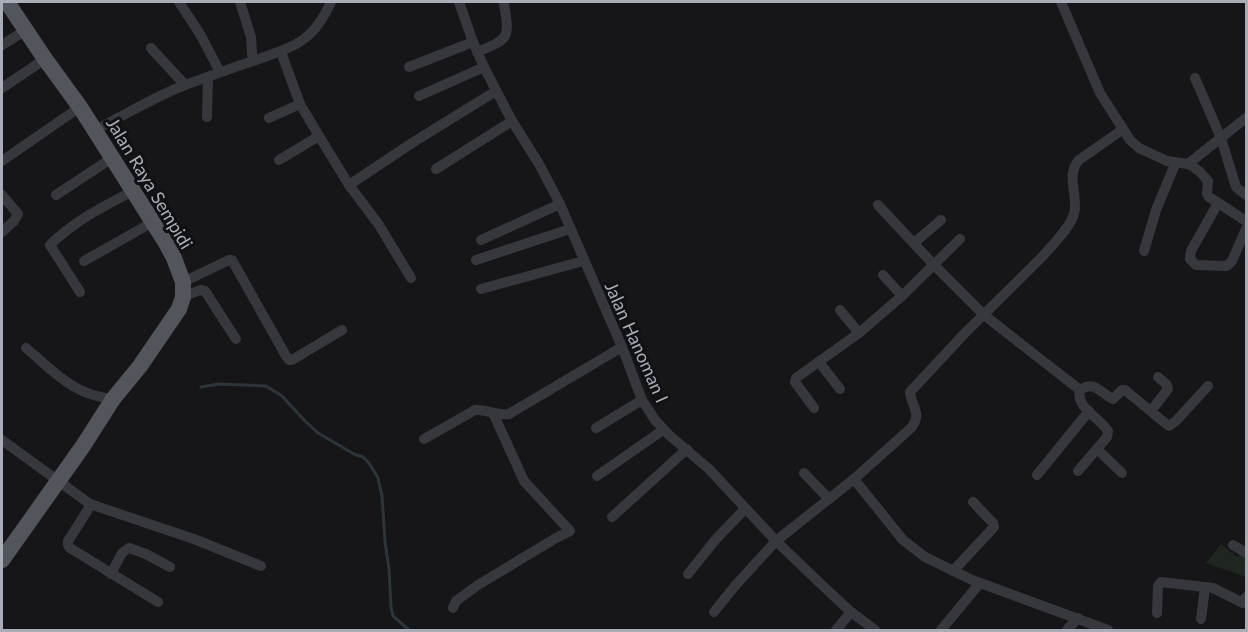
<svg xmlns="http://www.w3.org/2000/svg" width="1248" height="632" viewBox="0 0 1248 632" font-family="Lato,sans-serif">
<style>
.green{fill:#1e261f}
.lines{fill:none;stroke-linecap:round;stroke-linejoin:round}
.stream{stroke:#2c353c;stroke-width:3}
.street{stroke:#37383d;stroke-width:10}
.primary{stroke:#53555c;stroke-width:16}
.labels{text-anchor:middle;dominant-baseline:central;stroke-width:6;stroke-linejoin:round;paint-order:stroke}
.street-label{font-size:18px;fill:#a8adb8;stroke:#111113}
</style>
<rect width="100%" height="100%" fill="#161618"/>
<path class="green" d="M 1221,544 L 1236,556 L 1246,555 L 1246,577 L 1206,563 Z"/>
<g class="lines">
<path class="stream" d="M 201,387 L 219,384 L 266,386 L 282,396 L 305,421 L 318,433 L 354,454 L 363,457 L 369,463 L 378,478 L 382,496 L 385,542 L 389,569 L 391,607 L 393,616 L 409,630"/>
<g class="street">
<path d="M 179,2 L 200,34 L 220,72"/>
<path d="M 240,2 L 251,37 L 252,53 L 253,61"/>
<path d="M 459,2 L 473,42 L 484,67 L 512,121 L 539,164 L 560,204 L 622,347 L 642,400 L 655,420 L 669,435 L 709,469 L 776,541 L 823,586 L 851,612 L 875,630"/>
<path d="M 1061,2 L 1100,93 L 1130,140 L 1139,148 L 1167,161 L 1188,164 L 1192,166 L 1200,172 L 1208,181 L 1207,194 L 1209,197 L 1246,221"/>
<path d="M 2,45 L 26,30"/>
<path d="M 151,48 L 185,85"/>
<path d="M 281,52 L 300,104 L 319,136 L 349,185 L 379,225 L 411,278"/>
<path d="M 477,52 C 509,39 510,39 504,4"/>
<path d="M 409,67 L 473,42"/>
<path d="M 1195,78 L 1221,138 L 1236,187 L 1246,195"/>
<path d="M 2,88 L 45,59"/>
<path d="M 419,96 L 484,67"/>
<path d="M 207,117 L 208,77"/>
<path d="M 269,118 L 300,104"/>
<path d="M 95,130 C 125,115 154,97 185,85 C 210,76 234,67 259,59 C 274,53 288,50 301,41 C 316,31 324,17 331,2"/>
<path d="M 279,160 L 319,136"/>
<path d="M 2,161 L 80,107"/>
<path d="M 1188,164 L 1246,118"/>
<path d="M 436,169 L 512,121"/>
<path d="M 349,185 L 412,143 L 496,91"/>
<path d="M 2,195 L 18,214 L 14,221 L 2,232"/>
<path d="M 56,195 L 112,158"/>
<path d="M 1218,203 L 1191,251 L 1190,259 L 1196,265 L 1227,266 L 1232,261 L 1246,229"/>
<path d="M 878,205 L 934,265 L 984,315 L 1080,390 C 1075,407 1100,418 1108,431 L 1107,437 L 1078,471"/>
<path d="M 481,240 L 560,204"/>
<path d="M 914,243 L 941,220"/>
<path d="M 1144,251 L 1156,210 L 1176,162"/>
<path d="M 476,260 L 570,229"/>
<path d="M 84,261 L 153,222"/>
<path d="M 883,275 L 902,296"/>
<path d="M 183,282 L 229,260 L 232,260 L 286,356 L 289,360 L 292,360 L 342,330"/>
<path d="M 481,289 L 583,261"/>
<path d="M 80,292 L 50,245 C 73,222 104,206 133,191"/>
<path d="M 183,297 L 200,290 L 205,291 L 236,339"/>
<path d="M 840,310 L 859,333"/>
<path d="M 26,348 C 45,364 63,383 85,392 C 94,396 104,398 113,399"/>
<path d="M 819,362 L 840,389"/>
<path d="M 1080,390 C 1095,380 1100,393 1113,399 L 1122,390 L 1125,390 L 1165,423 L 1169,426 L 1176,421 L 1208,386"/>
<path d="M 814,408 L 795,382 L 796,378 L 859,333 L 902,296 L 960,239"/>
<path d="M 1151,411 L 1168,389 L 1167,385 L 1158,377"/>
<path d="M 596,428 L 642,400"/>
<path d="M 424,439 L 475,410 C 487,409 496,416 509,414 L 622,347"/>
<path d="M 2,440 L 90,504 L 89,508 L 68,541 L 68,545 L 70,548 L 158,602"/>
<path d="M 1097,449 L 1122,473"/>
<path d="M 804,473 L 829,499"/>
<path d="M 1037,475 L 1089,411"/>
<path d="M 597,476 L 663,430"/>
<path d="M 854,479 L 903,540 L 925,557 L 972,580 L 1108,630"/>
<path d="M 90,504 L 194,539 L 261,566"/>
<path d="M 612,517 L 687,449"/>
<path d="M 1233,545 L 1246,553"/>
<path d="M 953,571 L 994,527 L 993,523 L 973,502"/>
<path d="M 111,574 L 122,553 L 129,548 L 146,554 L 170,567"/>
<path d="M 688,574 L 716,539 L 745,509"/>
<path d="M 453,608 L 456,601 L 478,585 L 556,538 L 570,531 L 524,481 L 493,413"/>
<path d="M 714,612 L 734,587 L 776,541 L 854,479 L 911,428 C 923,413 911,406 910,392 L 965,333 L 1043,256 C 1052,245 1070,228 1074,214 C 1079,196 1065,175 1079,160 L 1122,130"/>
<path d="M 1157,613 L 1158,586 L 1161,582 L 1213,588 L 1243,603 L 1246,597"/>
<path d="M 1201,619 L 1205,587"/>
<path d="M 836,630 L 851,612"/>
<path d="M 941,630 L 980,583"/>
<path d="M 1067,630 L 1078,618"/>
</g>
<path class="primary" d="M 2,560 L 83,446 L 113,399 L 140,366 L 179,309 L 183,297 L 183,282 L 174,258 L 166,243 L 80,107 L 45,59 L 7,2"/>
</g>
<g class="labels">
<g class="street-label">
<text transform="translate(150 183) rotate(59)">Jalan Raya Sempidi</text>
<text transform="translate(637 342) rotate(66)">Jalan Hanoman I</text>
</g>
</g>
<rect width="1248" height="632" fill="none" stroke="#a8adb8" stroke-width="6"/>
</svg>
